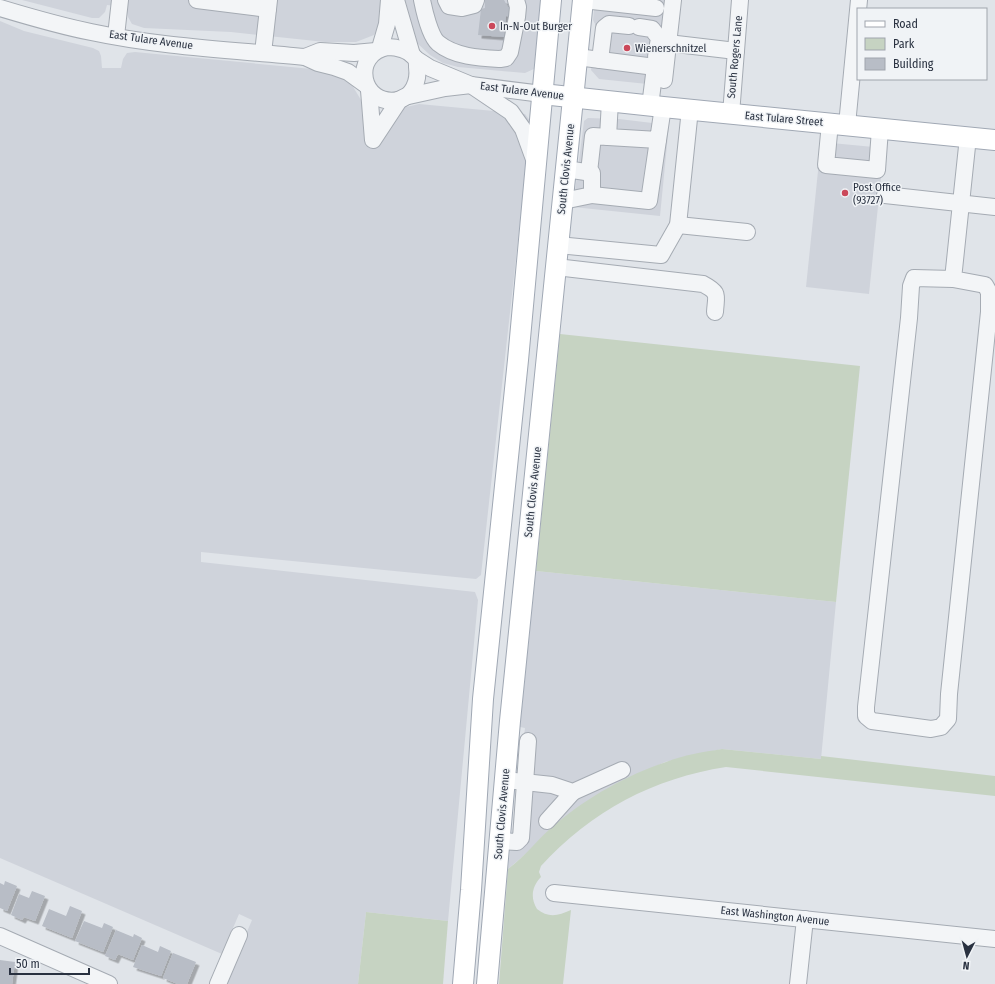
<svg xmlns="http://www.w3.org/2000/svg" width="995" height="984" viewBox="0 0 995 984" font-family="'Fira Sans Condensed',sans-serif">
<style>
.built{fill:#cfd3db}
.green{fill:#c6d3c2}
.building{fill:#b8bdc6;filter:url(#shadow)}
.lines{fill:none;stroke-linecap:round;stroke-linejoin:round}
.minor-casing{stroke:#a5abb3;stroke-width:18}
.major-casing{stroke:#a0a8b4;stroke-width:22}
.minor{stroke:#f3f5f7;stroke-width:16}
.major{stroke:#fff;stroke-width:20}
.poi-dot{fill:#cb485a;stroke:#f0f3f6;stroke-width:1.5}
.labels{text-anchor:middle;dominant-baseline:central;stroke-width:3;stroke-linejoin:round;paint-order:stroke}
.poi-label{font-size:11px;fill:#293140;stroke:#f0f3f6;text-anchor:start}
.street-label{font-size:11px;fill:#293140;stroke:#f0f3f6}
</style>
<defs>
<filter id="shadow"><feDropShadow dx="3.5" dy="3.5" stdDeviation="0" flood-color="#0004"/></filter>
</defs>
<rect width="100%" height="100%" fill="#e0e4e9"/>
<g class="built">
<path d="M 22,0 L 546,0 L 536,68 L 525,73 L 458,67 L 443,63 L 430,55 L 417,43 L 406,3 L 382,5 L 381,21 L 374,35 L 356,42 L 325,42 L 231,32 L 144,28 L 132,24 L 128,17 L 126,7 L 107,5 L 105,12 L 99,18 L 92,18 Z"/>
<path d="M 595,0 L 666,0 L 657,85 L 599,79 L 591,70 L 596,26 L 593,20 Z"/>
<path d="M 0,21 L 24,31 L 93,48 L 99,51 L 101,56 L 102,68 L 121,68 L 123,59 L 127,53 L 135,52 L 312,69 L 335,74 L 352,85 L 361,100 L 366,129 L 402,108 L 419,104 L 525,114 L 531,122 L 481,575 L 476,579 L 201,552 L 201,562 L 475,592 L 478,600 L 448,921 L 366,912 L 358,984 L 225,984 L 252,920 L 239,914 L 222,954 L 0,858 Z"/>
<path d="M 588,118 L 619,119 L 669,125 L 660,216 L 573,207 L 584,121 Z"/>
<path d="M 821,142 L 884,148 L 869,294 L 806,287 Z"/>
<path d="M 536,571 L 836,602 L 821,759 L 722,749 L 665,762 L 614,785 L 555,825 L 529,851 L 508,869 L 525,728 L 520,727 Z"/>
</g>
<g class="green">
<path d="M 560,334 L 860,366 L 836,602 L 536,571 Z"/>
<path d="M 722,749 L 821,759 L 821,756 L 995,776 L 995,796 L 726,767 C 654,778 591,811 541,866 L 539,872 L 541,877 C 532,886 530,898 537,909 C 548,918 558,916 571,910 L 563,984 L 499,984 L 508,869 C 526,856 539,837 557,823 C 588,797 627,775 666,762 C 684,755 703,752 722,749 Z"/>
<path d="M 366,912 L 448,921 L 443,984 L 358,984 Z"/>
</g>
<g class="building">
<path d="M 485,0 L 504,0 L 508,7 L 516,7 L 515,17 L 506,16 L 504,37 L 478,35 L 481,9 L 485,8 Z"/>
<path d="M 5,881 L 17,886 L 7,911 L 0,908 L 0,883 L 4,885 Z"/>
<path d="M 32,891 L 45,896 L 35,921 L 24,917 L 22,920 L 11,915 L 19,894 L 29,898 Z"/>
<path d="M 70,906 L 82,911 L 72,938 L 42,926 L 49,909 L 66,916 Z"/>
<path d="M 84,921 L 102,928 L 104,923 L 113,927 L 103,952 L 75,941 Z"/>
<path d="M 116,930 L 133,937 L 134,934 L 142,938 L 133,960 L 118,954 L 115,960 L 105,956 Z"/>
<path d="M 142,945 L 158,952 L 160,946 L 171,951 L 161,976 L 133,967 Z"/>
<path d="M 173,953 L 196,962 L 187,984 L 178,984 L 163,978 Z"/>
<path d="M 0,960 L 15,962 L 12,984 L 0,984 Z"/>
</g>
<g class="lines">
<g class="minor-casing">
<g id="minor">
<path d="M 197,0 L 268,9"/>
<path d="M 396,0 L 412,55"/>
<path d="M 422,0 C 424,10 430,36 438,43 C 455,57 480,58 500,59 L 506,58 L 510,52 L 517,17 L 518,7 L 516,0"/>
<path d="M 446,0 L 449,6 L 462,8 L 474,5 L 476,0"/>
<path d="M 583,0 L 656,8"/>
<path d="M 0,8 C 30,17 60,26 91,32 C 161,47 234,50 305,57 L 318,63 L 334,67 L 348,72 L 366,85"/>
<path d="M 639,27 L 652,29 L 659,38 L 656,57"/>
<path d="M 116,36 L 120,0"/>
<path d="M 668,43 L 736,51"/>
<path d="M 388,47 C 397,47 409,50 415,58 C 417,60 417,64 417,67 C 419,81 413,97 398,100 C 361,107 350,54 388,47 Z"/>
<path d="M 380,48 L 387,24 L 389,0"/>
<path d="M 263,53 L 269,0"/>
<path d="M 305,57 L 320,51 L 354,53 L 376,51"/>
<path d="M 577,57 L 655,67 L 650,106"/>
<path d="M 416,59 L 430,68 L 471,85 L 511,112 L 523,129 L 535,162"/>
<path d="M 600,60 L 604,28 L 609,24 L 629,26"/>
<path d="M 664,80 L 673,0"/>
<path d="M 369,90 L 373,140 L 400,99"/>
<path d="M 404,97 L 445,88 L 471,85 L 542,94"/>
<path d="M 610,101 L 608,137 L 658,140 L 663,107"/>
<path d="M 731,114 L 740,0"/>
<path d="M 830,123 L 826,165 L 877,170 L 880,129"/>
<path d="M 847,125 L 859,0"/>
<path d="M 589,172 L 593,136 L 608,137"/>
<path d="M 592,195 L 649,201 L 658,140"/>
<path d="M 885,195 L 995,207"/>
<path d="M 563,201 L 592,195 L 592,173 L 566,169"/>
<path d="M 678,225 L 747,232"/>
<path d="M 558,245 L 661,255 L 678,225 L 690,109"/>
<path d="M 556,267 L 703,284 C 720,293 716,295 715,312"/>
<path d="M 953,279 L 985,285 L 989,292 L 989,312 L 949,694 L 948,719 L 941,727 L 931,729 L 872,721 L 866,716 L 866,707 L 909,318 L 911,286 L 914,278 L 953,279 L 968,137"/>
<path d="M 505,780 L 552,785 L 573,792 L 622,770"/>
<path d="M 547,821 L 573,792"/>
<path d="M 500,841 L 517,842 L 521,838 L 528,741"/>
<path d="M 554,893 L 995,939"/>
<path d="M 0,936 L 109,984"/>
<path d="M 218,984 L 239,935"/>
<path d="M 798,984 L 805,919"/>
</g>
</g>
<g class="major-casing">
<g id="major">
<path d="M 542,94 L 663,107 L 995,140"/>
<path d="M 463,984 L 471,890 L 483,699 L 518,360 L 551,0"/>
<path d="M 487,984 L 510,721 L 583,0"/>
</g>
</g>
<use href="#minor" class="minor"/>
<use href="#major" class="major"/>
</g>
<g class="poi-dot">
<circle cx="492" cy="26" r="4"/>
<circle cx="627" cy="48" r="4"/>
<circle cx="845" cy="193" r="4"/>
</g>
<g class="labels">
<g class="poi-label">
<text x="500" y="26">In-N-Out Burger</text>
<text x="635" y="48">Wienerschnitzel</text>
<text x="853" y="187">Post Office<tspan x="853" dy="13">(93727)</tspan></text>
</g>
<g class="street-label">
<text transform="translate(151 40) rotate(8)">East Tulare Avenue</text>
<text transform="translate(735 57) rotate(-85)">South Rogers Lane</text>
<text transform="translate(522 91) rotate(7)">East Tulare Avenue</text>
<text transform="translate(784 119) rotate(5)">East Tulare Street</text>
<text transform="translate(566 169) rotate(-84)">South Clovis Avenue</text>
<text transform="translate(533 492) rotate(-84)">South Clovis Avenue</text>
<text transform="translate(502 814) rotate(-85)">South Clovis Avenue</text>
<text transform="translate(775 916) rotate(6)">East Washington Avenue</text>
</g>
</g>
<rect x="857" y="8" width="130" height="72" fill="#f0f3f6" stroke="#a0a5ad"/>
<rect x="865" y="21" width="20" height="6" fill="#ffffff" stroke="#a0a5ad"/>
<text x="893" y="28" font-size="12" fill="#293140">Road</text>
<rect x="865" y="38" width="20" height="12" fill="#c6d3c2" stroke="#a0a5ad"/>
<text x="893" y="48" font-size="12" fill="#293140">Park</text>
<rect x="865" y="58" width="20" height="12" fill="#b8bdc6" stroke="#a0a5ad"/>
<text x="893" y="68" font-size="12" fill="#293140">Building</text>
<g transform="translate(967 956) rotate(186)" stroke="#f0f3f6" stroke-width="3" paint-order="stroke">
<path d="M0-3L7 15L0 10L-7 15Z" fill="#293140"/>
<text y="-6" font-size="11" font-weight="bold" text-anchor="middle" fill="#293140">N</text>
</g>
<path d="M10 968v6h79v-6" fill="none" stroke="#293140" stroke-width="2"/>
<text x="16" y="968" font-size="12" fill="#293140" stroke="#f0f3f6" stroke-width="3" paint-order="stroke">50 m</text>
</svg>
